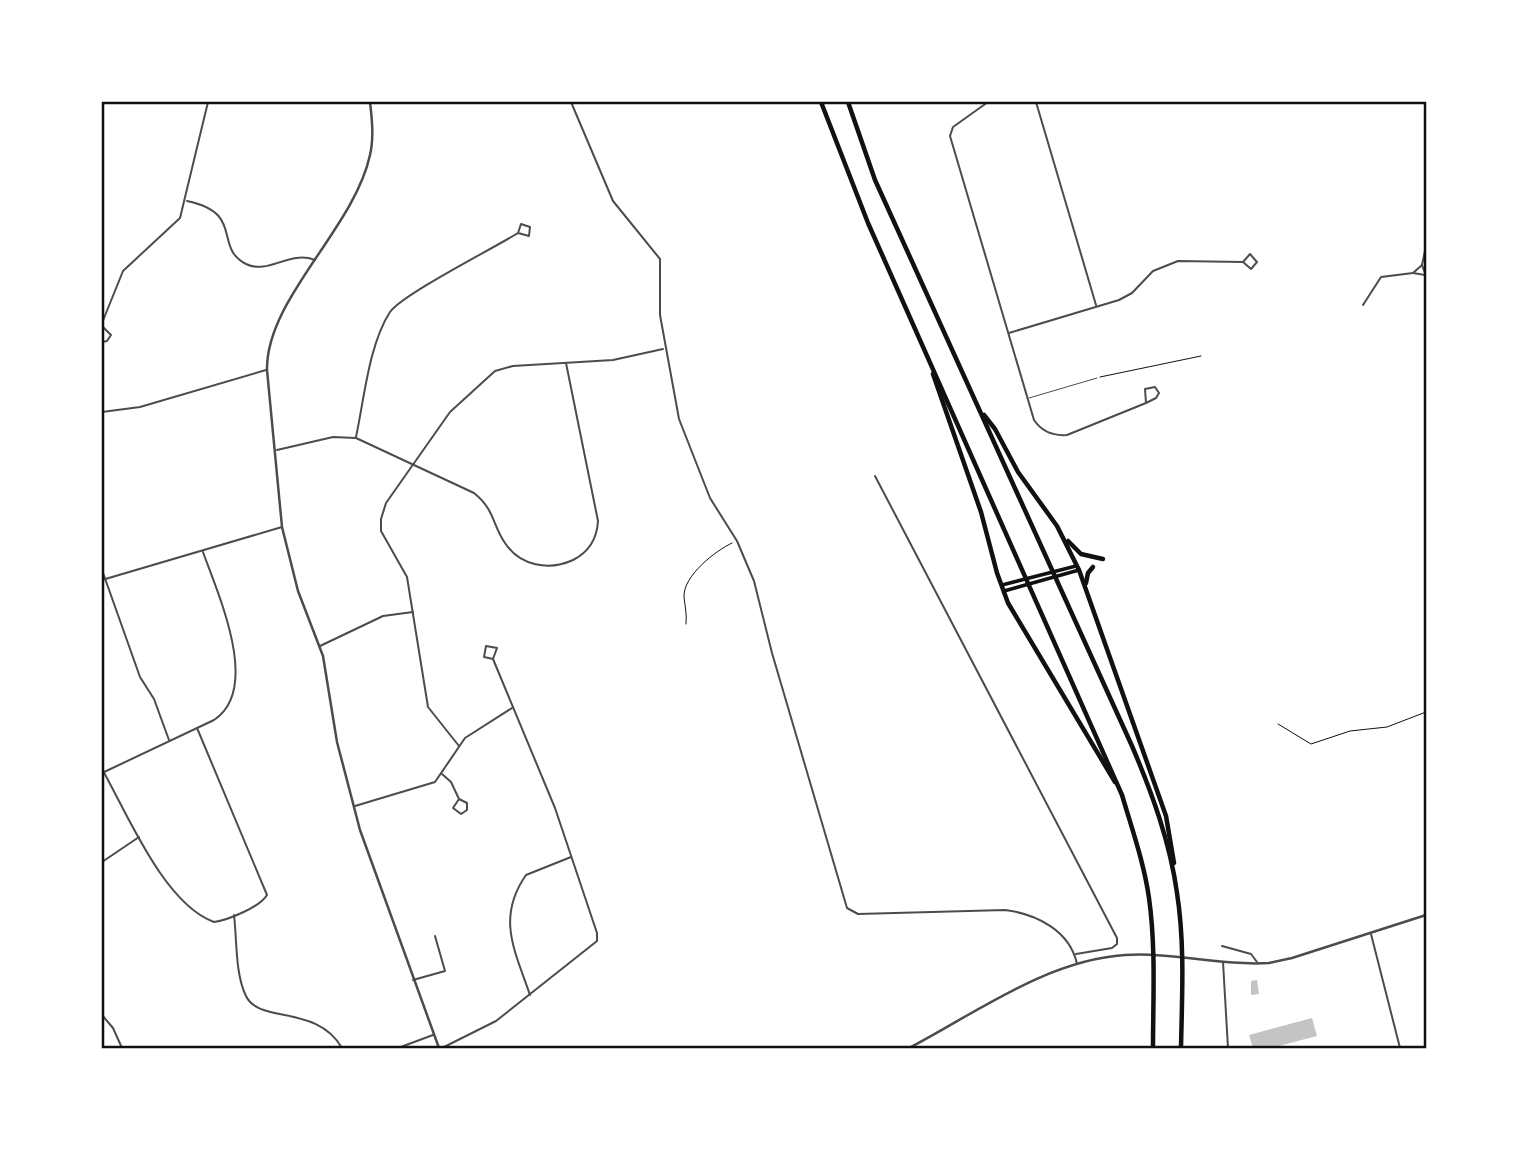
<svg xmlns="http://www.w3.org/2000/svg" width="1528" height="1150" viewBox="0 0 1528 1150" font-family="'PT Sans',sans-serif">
<style>
.building{fill:#c4c4c4}
.lines{fill:none;stroke-linecap:round;stroke-linejoin:round}
.path{stroke:#111;stroke-width:1}
.service{stroke:#4c4c4c;stroke-width:1}
.minor{stroke:#4c4c4c;stroke-width:2}
.tertiary{stroke:#4c4c4c;stroke-width:2.5}
.secondary{stroke:#111;stroke-width:3.5}
.motorway{stroke:#111;stroke-width:4.5}
.neatline{fill:none;stroke:#111;stroke-width:2.5}
</style>
<rect width="100%" height="100%" fill="#fff"/>
<g class="building">
<path d="M 1257,980 L 1259,994 L 1251,995 L 1251,981 Z"/>
<path d="M 1312,1018 L 1317,1036 L 1271,1048 L 1253,1048 L 1249,1035 Z"/>
</g>
<g class="lines">
<g class="path">
<path d="M 1100,377 L 1201,356"/>
<path d="M 686,624 C 687,614 685,606 684,597 C 683,576 715,551 732,543"/>
<path d="M 1278,724 L 1311,744 L 1350,731 L 1387,727 L 1426,712"/>
</g>
<path class="service" d="M 1029,398 L 1097,378"/>
<g class="minor">
<path d="M 571,102 L 613,201 L 660,259 L 660,315 L 679,419 L 710,498 L 737,541 L 754,581 L 772,653 L 847,908 L 858,914 L 1005,910 C 1037,914 1070,931 1077,964"/>
<path d="M 988,102 L 953,127 L 950,136 L 1034,420 C 1042,432 1053,436 1067,435 L 1146,403 L 1156,398 L 1159,393 L 1155,387 L 1145,389 L 1146,403"/>
<path d="M 1036,102 L 1096,305"/>
<path d="M 187,201 C 245,213 213,247 246,264 C 269,275 289,250 315,260"/>
<path d="M 1426,246 L 1422,265 L 1426,276"/>
<path d="M 1413,273 L 1425,275"/>
<path d="M 1363,305 L 1381,277 L 1413,273 L 1422,265"/>
<path d="M 102,323 L 123,271 L 180,218 L 208,102"/>
<path d="M 102,326 L 111,335 L 107,341 L 102,342"/>
<path d="M 1009,333 L 1119,300 L 1132,293 L 1153,271 L 1178,261 L 1243,262 L 1251,269 L 1257,262 L 1250,254 L 1243,262"/>
<path d="M 102,412 L 140,407 L 266,370"/>
<path d="M 356,437 C 364,400 369,344 390,312 C 403,294 494,248 518,233 L 529,236 L 530,227 L 521,224 L 518,233"/>
<path d="M 277,450 L 333,437 L 356,438 L 474,493 C 495,510 492,524 505,543 C 520,566 549,571 573,560 C 589,552 597,538 598,521 L 566,363"/>
<path d="M 875,476 L 1117,938 L 1117,944 L 1112,948 L 1076,954"/>
<path d="M 102,570 L 140,677 L 154,699 L 169,740"/>
<path d="M 102,580 L 282,527"/>
<path d="M 320,646 L 383,616 L 413,612"/>
<path d="M 459,746 L 428,707 L 407,577 L 381,531 L 381,519 L 386,503 L 450,412 L 495,371 L 513,366 L 613,360 L 663,349"/>
<path d="M 102,769 C 127,813 164,904 214,922 C 228,920 260,907 267,895 L 197,728"/>
<path d="M 102,773 L 214,720 C 262,689 217,592 203,552"/>
<path d="M 442,774 L 451,782 L 459,799 L 467,803 L 467,810 L 461,814 L 453,808 L 459,799"/>
<path d="M 355,806 L 435,782 L 465,738 L 512,708"/>
<path d="M 102,862 L 139,837"/>
<path d="M 234,915 C 237,939 235,974 246,996 C 259,1024 317,1004 342,1048"/>
<path d="M 1371,934 L 1400,1048"/>
<path d="M 1222,946 L 1251,954 L 1257,962"/>
<path d="M 1223,962 L 1228,1048"/>
<path d="M 413,980 L 445,971 L 435,936"/>
<path d="M 530,995 C 515,951 496,918 526,875 L 571,857"/>
<path d="M 102,1015 L 113,1028 L 122,1048"/>
<path d="M 398,1048 L 433,1035"/>
<path d="M 442,1048 L 496,1021 L 597,941 L 597,933 L 555,808 L 493,659 L 497,648 L 486,646 L 484,657 L 493,659"/>
</g>
<g class="tertiary">
<path d="M 370,102 C 372,119 374,138 370,155 C 354,229 266,299 267,370 L 282,527 L 298,591 L 323,656 L 337,742 L 360,830 L 439,1048"/>
<path d="M 909,1048 C 976,1013 1047,960 1125,955 C 1173,952 1221,966 1269,963 L 1292,958 L 1426,915"/>
</g>
<g class="secondary">
<path d="M 1002,585 L 1076,566"/>
<path d="M 1004,591 L 1079,570"/>
</g>
<g class="motorway">
<path d="M 821,102 L 868,223 L 1122,795 C 1132,829 1144,863 1149,898 C 1156,948 1153,999 1153,1048"/>
<path d="M 848,102 L 875,180 L 1132,746 C 1152,793 1170,842 1177,893 C 1185,944 1182,997 1181,1048"/>
<path d="M 933,374 L 981,512 L 997,573 L 1008,603 L 1115,782"/>
<path d="M 984,415 L 995,429 L 1018,472 L 1057,526 L 1079,570 L 1166,816 L 1174,863"/>
<path d="M 1068,541 L 1081,554 L 1103,559"/>
<path d="M 1086,583 L 1088,573 L 1093,567"/>
</g>
</g>
<rect width="1528" height="1150" fill="none" stroke="#ffffff" stroke-width="206"/>
<rect x="103" y="103" width="1322" height="944" class="neatline"/>
</svg>
